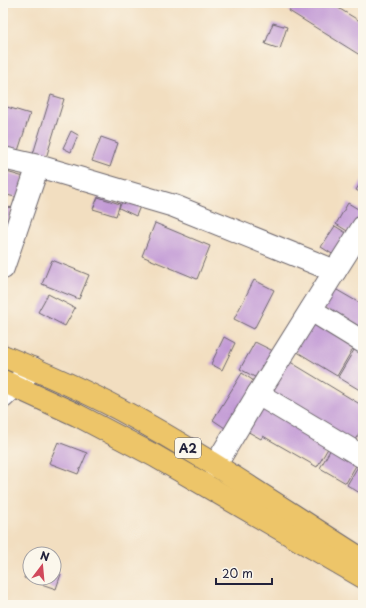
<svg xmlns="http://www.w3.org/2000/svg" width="366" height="608" viewBox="0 0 366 608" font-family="'Playpen Sans',sans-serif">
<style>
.building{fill:#c198d5}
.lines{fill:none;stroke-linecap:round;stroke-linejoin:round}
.minor-casing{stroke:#6b646a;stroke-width:24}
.highway-casing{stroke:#6b646a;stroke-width:24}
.minor{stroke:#fff;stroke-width:22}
.highway{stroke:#edc569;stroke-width:22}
.labels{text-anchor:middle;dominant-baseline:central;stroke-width:3.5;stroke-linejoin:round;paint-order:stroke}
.shield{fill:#fbf7ec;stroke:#636270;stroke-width:1}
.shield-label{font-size:12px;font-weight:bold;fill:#22223b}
</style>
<rect width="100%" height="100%" fill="#fbf7ec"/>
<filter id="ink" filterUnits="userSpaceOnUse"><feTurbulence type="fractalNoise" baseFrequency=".025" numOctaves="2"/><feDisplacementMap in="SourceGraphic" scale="8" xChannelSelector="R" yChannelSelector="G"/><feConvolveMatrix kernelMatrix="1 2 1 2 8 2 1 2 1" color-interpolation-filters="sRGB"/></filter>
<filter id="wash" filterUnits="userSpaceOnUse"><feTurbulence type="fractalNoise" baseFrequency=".012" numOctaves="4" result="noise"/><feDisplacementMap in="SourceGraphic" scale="16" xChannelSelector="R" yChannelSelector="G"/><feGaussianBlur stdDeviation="0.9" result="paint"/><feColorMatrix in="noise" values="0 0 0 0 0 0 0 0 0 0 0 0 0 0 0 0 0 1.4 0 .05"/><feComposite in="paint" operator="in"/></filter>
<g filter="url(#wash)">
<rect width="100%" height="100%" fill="#f2dec0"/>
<g id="blocks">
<g class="building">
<path d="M 294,3 L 330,3 L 363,23 L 363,57 L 289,11 Z"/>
<path d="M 273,23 L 287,27 L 280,49 L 265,44 Z"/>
<path d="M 51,95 L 64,99 L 46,158 L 33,154 Z"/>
<path d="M 7,107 L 30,114 L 17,154 L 3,149 L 3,118 Z"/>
<path d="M 71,131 L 78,135 L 71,152 L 63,148 Z"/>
<path d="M 101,137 L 118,143 L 110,167 L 92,161 Z"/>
<path d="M 3,171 L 24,177 L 19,198 L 3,194 Z"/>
<path d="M 363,179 L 363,194 L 356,190 Z"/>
<path d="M 125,196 L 141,204 L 136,216 L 119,208 Z"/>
<path d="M 98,197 L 120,204 L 116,216 L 93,209 Z"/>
<path d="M 348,203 L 363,212 L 352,234 L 336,224 Z"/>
<path d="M 3,206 L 12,208 L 8,228 L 3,227 Z"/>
<path d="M 155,223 L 210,246 L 197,279 L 142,256 Z"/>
<path d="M 335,226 L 351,236 L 337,257 L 321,247 Z"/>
<path d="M 363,239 L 363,259 L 355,254 Z"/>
<path d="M 52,260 L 89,275 L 79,299 L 42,284 Z"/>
<path d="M 254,280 L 274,290 L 254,329 L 234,319 Z"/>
<path d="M 330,286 L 363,305 L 363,332 L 319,306 Z"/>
<path d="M 48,294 L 75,308 L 65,326 L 38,312 Z"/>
<path d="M 312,319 L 355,345 L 337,376 L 294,350 Z"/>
<path d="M 224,337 L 235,343 L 222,370 L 211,364 Z"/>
<path d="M 255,342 L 277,353 L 262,381 L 240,369 Z"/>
<path d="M 357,345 L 363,349 L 363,392 L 338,377 Z"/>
<path d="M 287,360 L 363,406 L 363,427 L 353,443 L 268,392 Z"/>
<path d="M 242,373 L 257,383 L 228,430 L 213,420 Z"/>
<path d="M 260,405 L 330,445 L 317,467 L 263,436 L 261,439 L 245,430 Z"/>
<path d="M 58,442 L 87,453 L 78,474 L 49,463 Z"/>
<path d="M 332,447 L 358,462 L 346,483 L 320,468 Z"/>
<path d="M 360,463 L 363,465 L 363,495 L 347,485 Z"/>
<path d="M 29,563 L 30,564 L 30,578 L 54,578 L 54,572 L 61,574 L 56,589 L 24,578 Z"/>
</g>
</g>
</g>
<g filter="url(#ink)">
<use href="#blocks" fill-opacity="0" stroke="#6b646a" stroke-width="1"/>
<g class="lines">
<g class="minor-casing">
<g id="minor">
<path d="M 3,158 L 38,166 L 174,206 L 335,271 L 258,394 L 215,466"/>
<path d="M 3,268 L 38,166"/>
<path d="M 335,271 L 363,227"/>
<path d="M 311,310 L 363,342"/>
<path d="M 258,394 L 363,457"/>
<path d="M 3,397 L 33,368"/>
</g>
</g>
<g class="highway-casing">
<g id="highway">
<path d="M 3,356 C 42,372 81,389 119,409 C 203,454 282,509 363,560"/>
<path d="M 3,381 L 77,415 L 155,456 L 363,577"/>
</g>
</g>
<use href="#minor" class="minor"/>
<use href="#highway" class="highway"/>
</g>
</g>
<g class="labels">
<rect class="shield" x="175" y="438" width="26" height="20" rx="3"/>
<g class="shield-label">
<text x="188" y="448">A2</text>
</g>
</g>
<rect width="366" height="608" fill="none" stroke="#fbf7ec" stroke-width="16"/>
<g transform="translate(42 566) rotate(16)"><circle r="19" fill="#fbf7ec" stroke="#a4a2a5"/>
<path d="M0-3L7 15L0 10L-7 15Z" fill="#d1495b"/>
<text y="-6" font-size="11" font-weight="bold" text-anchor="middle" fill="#22223b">N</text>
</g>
<path d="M216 578v6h56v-6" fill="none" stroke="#22223b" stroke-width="2"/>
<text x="222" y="578" font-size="12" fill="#22223b" stroke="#fbf7ec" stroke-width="3" paint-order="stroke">20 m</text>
</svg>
